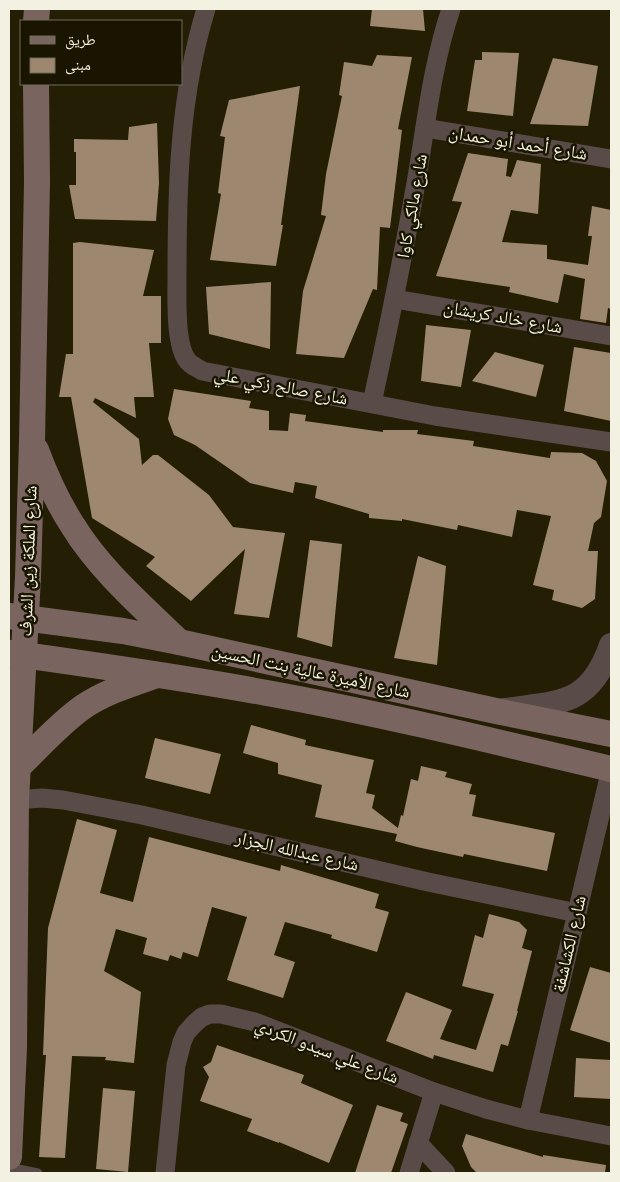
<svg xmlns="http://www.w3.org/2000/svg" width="620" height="1182" viewBox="0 0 620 1182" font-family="'DM Sans','Noto Naskh Arabic',sans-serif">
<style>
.building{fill:#9d886f}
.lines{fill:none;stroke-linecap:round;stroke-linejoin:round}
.service{stroke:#594b48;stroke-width:9}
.minor{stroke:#594b48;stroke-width:19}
.tertiary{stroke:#594b48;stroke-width:24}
.secondary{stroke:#7a645f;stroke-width:26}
.labels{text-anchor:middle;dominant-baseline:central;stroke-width:5;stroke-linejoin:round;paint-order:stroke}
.street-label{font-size:18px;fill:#f3f1e1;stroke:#191500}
</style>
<rect width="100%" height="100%" fill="#231e04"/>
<g class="building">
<path d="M 372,9 L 423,9 L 425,31 L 370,26 Z"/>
<path d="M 482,52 L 519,53 L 513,116 L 467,111 L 475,60 L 482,60 Z"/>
<path d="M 377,55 L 412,57 L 398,129 L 402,130 L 390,228 L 380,227 L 377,290 L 373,289 L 344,358 L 296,354 L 303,291 L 326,216 L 321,215 L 326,174 L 342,96 L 339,95 L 344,62 L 372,66 Z"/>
<path d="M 553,58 L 598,66 L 588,126 L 530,124 Z"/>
<path d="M 300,86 L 281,225 L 283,225 L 276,266 L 210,260 L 221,194 L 218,193 L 225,137 L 220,136 L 229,100 Z"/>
<path d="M 157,123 L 159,183 L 156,221 L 75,219 L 69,185 L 76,185 L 76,152 L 74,152 L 74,139 L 128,140 L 129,127 Z"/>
<path d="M 468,153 L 508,159 L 506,176 L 511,177 L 517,160 L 541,164 L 538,214 L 511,210 L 502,242 L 547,245 L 547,259 L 588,265 L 592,236 L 588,236 L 592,206 L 611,210 L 611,309 L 608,308 L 606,323 L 580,319 L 585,279 L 564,274 L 558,303 L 509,292 L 510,287 L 436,276 L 462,202 L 452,201 Z"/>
<path d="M 80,242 L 154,250 L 143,296 L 161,296 L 161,343 L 149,343 L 154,397 L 134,397 L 136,418 L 95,398 L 93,402 L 139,439 L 142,465 L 153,455 L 158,455 L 209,495 L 233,527 L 285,533 L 269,618 L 234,614 L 245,549 L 191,601 L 146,566 L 155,557 L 92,518 L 71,397 L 59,397 L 66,354 L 73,354 L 73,243 Z"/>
<path d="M 271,282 L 270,349 L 209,334 L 206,287 Z"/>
<path d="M 426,325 L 471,330 L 461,387 L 421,381 Z"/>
<path d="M 574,347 L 611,353 L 611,421 L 564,411 Z"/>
<path d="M 495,352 L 544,365 L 536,397 L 472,381 Z"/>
<path d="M 174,389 L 251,401 L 249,408 L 269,411 L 269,430 L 288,431 L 290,413 L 306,415 L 305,421 L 383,432 L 383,430 L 418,430 L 417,434 L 474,441 L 473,446 L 550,458 L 551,452 L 582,453 L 596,461 L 607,481 L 601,517 L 594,523 L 588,551 L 598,551 L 595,599 L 582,608 L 552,600 L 554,590 L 533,585 L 551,516 L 517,510 L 512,537 L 458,525 L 457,530 L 402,519 L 402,521 L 369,518 L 369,514 L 315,498 L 317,486 L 295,482 L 293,493 L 250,483 L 195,445 L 174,435 L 168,419 Z"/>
<path d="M 310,540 L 342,544 L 332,647 L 297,637 Z"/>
<path d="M 418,556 L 446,566 L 437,665 L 394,658 Z"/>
<path d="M 251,725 L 306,740 L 305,745 L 374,760 L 366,793 L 375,795 L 372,808 L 398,828 L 401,815 L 403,816 L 411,779 L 418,781 L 421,766 L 447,772 L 445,777 L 472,784 L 469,794 L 476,795 L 472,816 L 555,833 L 547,871 L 464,854 L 463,857 L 417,847 L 395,841 L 397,834 L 315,817 L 322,785 L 278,774 L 278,763 L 243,753 Z"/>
<path d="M 155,738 L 221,754 L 210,794 L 145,778 Z"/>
<path d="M 77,819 L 117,830 L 100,893 L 133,902 L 149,837 L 280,871 L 281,865 L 379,894 L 375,908 L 389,912 L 377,952 L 331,938 L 332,935 L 285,922 L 274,955 L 295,962 L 283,998 L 227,980 L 247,917 L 212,907 L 198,957 L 183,952 L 181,959 L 170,955 L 168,961 L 143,954 L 147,938 L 116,929 L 104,971 L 141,992 L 134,1063 L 105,1060 L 106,1057 L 72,1056 L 65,1158 L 39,1157 L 46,1055 L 43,1055 L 48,928 Z"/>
<path d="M 489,914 L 519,922 L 527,930 L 522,948 L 532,951 L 517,1011 L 518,1011 L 508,1046 L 501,1044 L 493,1072 L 434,1055 L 433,1059 L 386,1041 L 406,992 L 452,1010 L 440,1039 L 476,1050 L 494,994 L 462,986 L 475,935 L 483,938 Z"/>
<path d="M 590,967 L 611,973 L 611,1043 L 570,1030 Z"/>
<path d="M 217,1045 L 304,1075 L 301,1083 L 353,1105 L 329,1163 L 279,1142 L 279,1143 L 247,1131 L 252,1119 L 200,1101 L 209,1077 L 203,1067 L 211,1062 Z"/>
<path d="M 576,1058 L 611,1060 L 611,1099 L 574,1097 Z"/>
<path d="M 103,1088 L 135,1091 L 128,1172 L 96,1169 Z"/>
<path d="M 377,1105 L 403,1113 L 400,1121 L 408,1124 L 391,1173 L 355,1173 Z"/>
<path d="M 466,1134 L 543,1157 L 543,1155 L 606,1165 L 605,1173 L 477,1173 L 471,1167 L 462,1146 Z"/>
</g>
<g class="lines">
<path class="service" d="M 9,1167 L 38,1173"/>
<g class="minor">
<path d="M 206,9 C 179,97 177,186 177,277 C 177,298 175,344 187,360 C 190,365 198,368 202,371 L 435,416 L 611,442"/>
<path d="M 425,128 L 611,159"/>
<path d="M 395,299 L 611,336"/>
<path d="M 372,403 C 388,330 403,257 416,183 C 426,125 432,65 451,9"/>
<path d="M 16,800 L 42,798 L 63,800 L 142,815 L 428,882 L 577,913"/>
<path d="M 528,1120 L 611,769"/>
<path d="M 418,1143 L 446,1173"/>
<path d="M 165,1173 L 176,1065 L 182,1042 L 186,1033 L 194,1024 L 202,1017 L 210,1014 L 221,1014 L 255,1022 L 434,1092 L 486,1109 L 528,1120 L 611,1136"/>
<path d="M 409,1173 L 434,1092"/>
</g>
<path class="tertiary" d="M 505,710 C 560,702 590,706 611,645"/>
<g class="secondary">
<path d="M 36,21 L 37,9"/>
<path d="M 36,450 C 46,477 58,503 73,526 C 100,570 142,606 179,642"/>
<path d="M 9,616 L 123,631 L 179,642 L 496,711 L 611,734"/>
<path d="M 9,653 C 95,665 181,677 267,693 C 383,714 497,742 611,769"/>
<path d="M 18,767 C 39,747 59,724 83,707 C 105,692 131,684 157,675"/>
<path d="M 9,1157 L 14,1048 L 16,800 L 28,577 L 32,441 L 37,182 L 36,84"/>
</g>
</g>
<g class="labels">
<g class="street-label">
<text transform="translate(518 143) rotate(9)">شارع أحمد أبو حمدان</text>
<text transform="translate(412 206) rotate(-80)">شارع مالكي كاوا</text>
<text transform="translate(503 317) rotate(10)">شارع خالد كريشان</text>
<text transform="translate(281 386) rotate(11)">شارع صالح زكي علي</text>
<text transform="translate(28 561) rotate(-88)">شارع الملكة زين الشرف</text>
<text transform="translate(311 671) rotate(12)">شارع الأميرة عالية بنت الحسين</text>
<text transform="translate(297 851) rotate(13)">شارع عبدالله الجزار</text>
<text transform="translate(569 944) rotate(-77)">شارع الكشاشفة</text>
<text transform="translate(327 1051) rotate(21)">شارع علي سيدو الكردي</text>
</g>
</g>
<rect width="620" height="1182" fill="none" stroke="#f3f1e1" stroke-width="20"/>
<rect x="20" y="20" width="162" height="65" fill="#191500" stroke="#706d5a"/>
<rect x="30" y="36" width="25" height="8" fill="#7a645f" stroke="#706d5a"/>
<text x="65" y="45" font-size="15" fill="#f3f1e1">طريق</text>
<rect x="30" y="58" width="25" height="15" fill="#9d886f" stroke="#706d5a"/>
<text x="65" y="70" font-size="15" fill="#f3f1e1">مبنى</text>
</svg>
